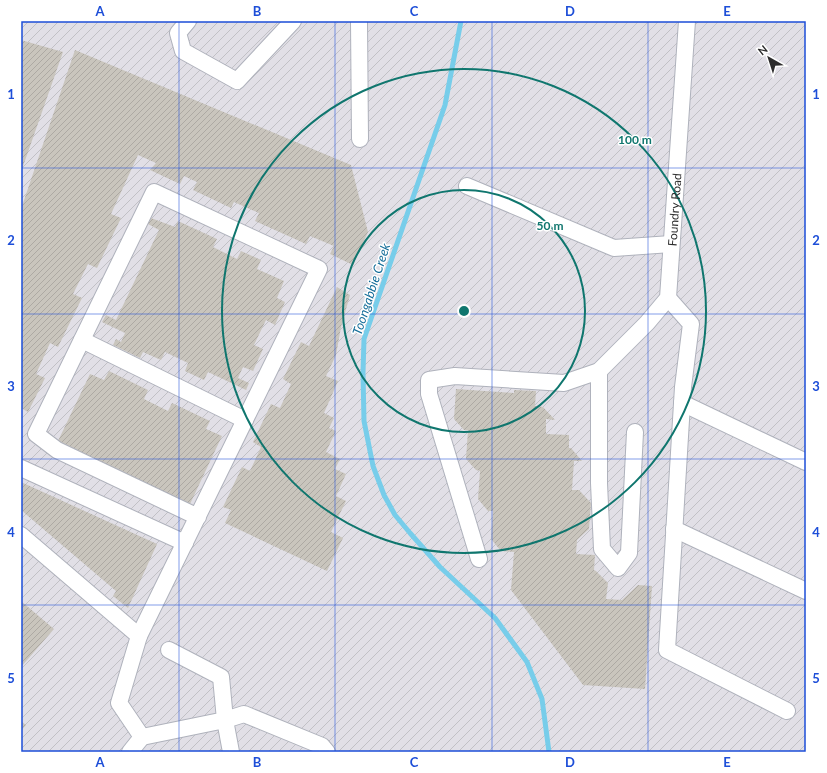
<svg xmlns="http://www.w3.org/2000/svg" width="827" height="773" viewBox="0 0 827 773" font-family="Lato,sans-serif">
<style>
.industrial{fill:url(#industrial-furrows)}
.lines{fill:none;stroke-linecap:round;stroke-linejoin:round}
.stream{stroke:#77cdea;stroke-width:5}
.building{fill:url(#building-hatch)}
.minor-casing{stroke:#afb2bc;stroke-width:18}
.minor{stroke:#fff;stroke-width:16}
.grid{fill:none;stroke:#1d4ed8;stroke-width:1;stroke-opacity:0.55}
.ring{fill:none;stroke:#0f766e;stroke-width:2}
.labels{text-anchor:middle;dominant-baseline:central;stroke-width:3;stroke-linejoin:round;paint-order:stroke}
.street-label{font-size:12px;fill:#2c2c2c;stroke:#fff}
.water-label{font-size:13px;font-style:italic;fill:#146d99;stroke:#fff}
.centre{fill:#0f766e;stroke:#fff;stroke-width:2}
.ring-label{font-size:12px;text-anchor:middle;font-weight:bold;fill:#0f766e;stroke:#fff;stroke-width:3;stroke-linejoin:round;paint-order:stroke}
.neatline{fill:none;stroke:#1d4ed8;stroke-width:1.5}
.grid-label{font-size:13px;text-anchor:middle;font-weight:bold;fill:#1d4ed8}
</style>
<defs>
<pattern id="industrial-furrows" width="10" height="10" patternUnits="userSpaceOnUse"><rect width="10" height="10" fill="#e1dfe6"/><path d="M-1 1l2-2M0 10L10 0M9 11l2-2" fill="none" stroke="#c1c0c5"/></pattern>
<pattern id="building-hatch" width="6" height="6" patternUnits="userSpaceOnUse"><rect width="6" height="6" fill="#c9c5bd"/><path d="M-1 1l2-2M0 6l6-6M5 7l2-2" fill="none" stroke="#ada9a3"/></pattern>
</defs>
<rect width="100%" height="100%" fill="#ede7df"/>
<rect class="industrial" x="21" y="21" width="785" height="731"/>
<g class="lines">
<path class="stream" d="M 461,21 L 445,105 L 364,339 L 363,373 L 364,421 L 373,466 L 384,495 L 395,515 L 410,533 L 440,567 L 495,618 L 527,662 L 542,699 L 549,752"/>
</g>
<g class="building">
<path d="M 21,40 L 63,52 L 21,172 Z"/>
<path d="M 75,50 L 351,165 L 368,232 L 353,265 L 330,254 L 334,246 L 310,236 L 306,244 L 255,221 L 259,213 L 234,202 L 231,208 L 193,190 L 197,182 L 184,176 L 180,184 L 150,170 L 156,163 L 138,155 L 111,214 L 121,218 L 97,268 L 88,264 L 73,294 L 82,298 L 58,347 L 50,343 L 36,374 L 45,378 L 28,412 L 21,408 L 21,209 Z"/>
<path d="M 151,218 L 175,227 L 178,221 L 217,239 L 213,247 L 237,259 L 241,251 L 261,260 L 257,269 L 284,281 L 277,298 L 285,302 L 275,325 L 266,320 L 254,345 L 263,349 L 253,371 L 243,367 L 238,378 L 249,383 L 246,390 L 208,372 L 204,380 L 185,371 L 188,363 L 165,352 L 161,360 L 143,352 L 140,358 L 113,345 L 116,339 L 121,342 L 125,333 L 102,322 L 106,315 L 116,320 L 159,230 L 148,224 Z"/>
<path d="M 337,287 L 350,295 L 341,327 L 336,355 L 326,376 L 338,381 L 324,413 L 334,418 L 329,428 L 336,431 L 326,452 L 340,459 L 335,469 L 346,474 L 336,496 L 346,501 L 331,532 L 343,538 L 327,571 L 225,523 L 231,510 L 223,507 L 242,467 L 250,471 L 261,447 L 253,442 L 271,404 L 280,408 L 291,384 L 283,379 L 301,342 L 309,346 Z"/>
<path d="M 109,371 L 148,390 L 144,399 L 168,411 L 172,403 L 210,421 L 206,429 L 222,436 L 190,504 L 58,441 L 90,374 L 104,380 Z"/>
<path d="M 456,389 L 514,393 L 514,390 L 536,391 L 535,406 L 543,407 L 555,420 L 546,419 L 546,434 L 569,435 L 569,448 L 571,448 L 582,461 L 574,461 L 572,490 L 579,490 L 591,503 L 589,529 L 577,540 L 576,554 L 595,555 L 594,570 L 596,571 L 608,583 L 606,599 L 622,600 L 638,585 L 652,586 L 645,689 L 583,685 L 511,590 L 514,552 L 501,551 L 491,539 L 493,511 L 488,511 L 478,499 L 480,471 L 476,470 L 466,459 L 468,430 L 464,430 L 454,419 Z"/>
<path d="M 21,482 L 157,544 L 128,608 L 113,596 L 116,591 L 21,510 Z"/>
<path d="M 21,601 L 54,629 L 21,667 Z"/>
<path d="M 21,721 L 26,725 L 21,731 Z"/>
</g>
<g class="lines">
<g class="minor-casing">
<g id="minor">
<path d="M 188,21 L 178,33 L 183,51 L 237,81 L 293,21"/>
<path d="M 359,21 L 360,139"/>
<path d="M 467,186 L 614,248 L 671,244"/>
<path d="M 668,298 L 691,324 L 683,387 L 667,650 L 787,711"/>
<path d="M 82,340 L 245,420"/>
<path d="M 599,371 L 599,483 L 602,549 L 618,568 L 629,553 L 635,432"/>
<path d="M 682,403 L 806,462"/>
<path d="M 21,468 L 185,543"/>
<path d="M 674,529 L 806,591"/>
<path d="M 21,535 L 139,636"/>
<path id="s1" d="M 479,559 L 429,394 L 429,380 L 455,376 L 564,383 L 599,371 L 647,323 L 668,298 L 687,21"/>
<path d="M 142,737 L 119,703 L 139,636 L 319,269 L 154,192 L 36,434 L 57,450 L 198,517"/>
<path d="M 142,737 L 225,720 L 221,677 L 169,650"/>
<path d="M 130,752 L 142,737"/>
<path d="M 231,752 L 225,720 L 244,714 L 322,746 L 327,752"/>
</g>
</g>
<use href="#minor" class="minor"/>
</g>
<path class="grid" d="M 179,21 L 179,752M 335,21 L 335,752M 492,21 L 492,752M 648,21 L 648,752M 21,168 L 806,168M 21,314 L 806,314M 21,459 L 806,459M 21,605 L 806,605"/>
<g class="ring">
<circle cx="464" cy="311" r="121"/>
<circle cx="464" cy="311" r="242"/>
</g>
<g class="labels">
<g class="street-label">
<text stroke="none"><textPath href="#s1" startOffset="548">Foundry Road</textPath></text>
</g>
<g class="water-label">
<text transform="translate(371 289) rotate(-72)">Toongabbie Creek</text>
</g>
</g>
<circle cx="464" cy="311" r="6" class="centre"/>
<g class="ring-label">
<text x="635" y="144">100 m</text>
<text x="550" y="230">50 m</text>
</g>
<rect width="827" height="773" fill="none" stroke="#ffffff" stroke-width="44"/>
<g transform="translate(769 58) rotate(321)" stroke="#ffffff" stroke-width="3" paint-order="stroke">
<path d="M0-3L7 15L0 10L-7 15Z" fill="#2c2c2c"/>
<text y="-6" font-size="11" font-weight="bold" text-anchor="middle" fill="#2c2c2c">N</text>
</g>
<rect x="22" y="22" width="783" height="729" class="neatline"/>
<g class="grid-label">
<text x="100" y="16">A</text>
<text x="257" y="16">B</text>
<text x="414" y="16">C</text>
<text x="570" y="16">D</text>
<text x="727" y="16">E</text>
<text x="11" y="99">1</text>
<text x="816" y="99">1</text>
<text x="11" y="245">2</text>
<text x="816" y="245">2</text>
<text x="11" y="391">3</text>
<text x="816" y="391">3</text>
<text x="11" y="537">4</text>
<text x="816" y="537">4</text>
<text x="11" y="683">5</text>
<text x="816" y="683">5</text>
<text x="100" y="767">A</text>
<text x="257" y="767">B</text>
<text x="414" y="767">C</text>
<text x="570" y="767">D</text>
<text x="727" y="767">E</text>
</g>
</svg>
